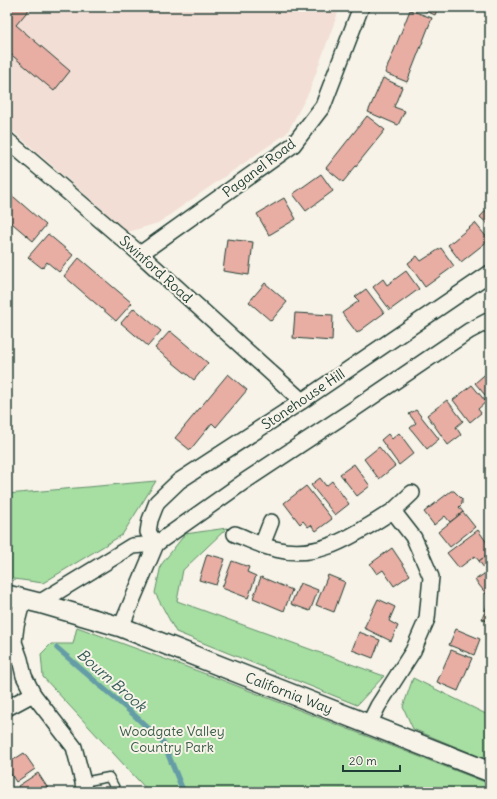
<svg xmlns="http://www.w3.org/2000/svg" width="497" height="799" viewBox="0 0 497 799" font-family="Delius,sans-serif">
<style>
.built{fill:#f2ded4}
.green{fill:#a7dea2;stroke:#638e6b}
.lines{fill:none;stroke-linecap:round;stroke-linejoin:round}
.stream{stroke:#659da7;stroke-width:5.5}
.building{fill:#e8aea4;stroke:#1f3d34}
.service-casing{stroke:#1f3d34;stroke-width:11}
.minor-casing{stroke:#1f3d34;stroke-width:18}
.tertiary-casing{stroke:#1f3d34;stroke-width:22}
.service{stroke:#f7f3e8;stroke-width:8}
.minor{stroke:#f7f3e8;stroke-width:15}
.tertiary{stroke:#f7f3e8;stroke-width:19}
.labels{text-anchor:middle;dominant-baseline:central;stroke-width:4;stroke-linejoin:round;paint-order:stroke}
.street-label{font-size:14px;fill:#1f3d34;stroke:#f7f3e8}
.park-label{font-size:14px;fill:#3a5d4a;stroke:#f7f3e8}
.water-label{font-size:15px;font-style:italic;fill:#365d5a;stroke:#f7f3e8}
</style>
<rect width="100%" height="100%" fill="#f7f3e8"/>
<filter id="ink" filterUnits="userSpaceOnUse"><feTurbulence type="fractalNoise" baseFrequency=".025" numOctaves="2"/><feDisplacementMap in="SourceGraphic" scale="8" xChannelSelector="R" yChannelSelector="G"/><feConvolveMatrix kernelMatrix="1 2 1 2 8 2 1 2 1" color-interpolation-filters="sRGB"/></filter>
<g filter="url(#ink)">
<path class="built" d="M 7,7 L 340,7 L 309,92 L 287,133 L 158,223 L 128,232 L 7,126 Z"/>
<g class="green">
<path d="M 156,481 L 122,535 L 43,583 L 7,578 L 7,494 Z"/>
<path d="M 227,528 L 183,570 L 177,601 L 384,676 L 357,705 L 176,632 L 155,593 L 161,565 L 185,534 Z"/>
<path d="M 77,627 L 214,677 L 490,784 L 490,792 L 149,792 L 43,677 L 41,654 L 51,644 L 73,644 Z"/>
<path d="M 413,678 L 490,716 L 490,761 L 413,729 L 403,707 Z"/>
</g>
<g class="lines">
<path class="stream" d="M 57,648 L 133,714 L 163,742 L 182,788 L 186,792"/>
</g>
<g class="building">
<path d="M 7,7 L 31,7 L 16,25 L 70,71 L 54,91 L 7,51 Z"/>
<path d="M 417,7 L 438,7 L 435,15 Z"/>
<path d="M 410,10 L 432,18 L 407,82 L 385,73 Z"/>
<path d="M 383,78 L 402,87 L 394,107 L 405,111 L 398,125 L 368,112 Z"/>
<path d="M 367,116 L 385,130 L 343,182 L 326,168 Z"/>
<path d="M 321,174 L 333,191 L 306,211 L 293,194 Z"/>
<path d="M 7,191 L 46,225 L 33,241 L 7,219 Z"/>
<path d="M 284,198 L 296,219 L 269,235 L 257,214 Z"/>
<path d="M 490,206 L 490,226 L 480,217 Z"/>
<path d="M 475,223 L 489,240 L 461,262 L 448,245 Z"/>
<path d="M 48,234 L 73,255 L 59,272 L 47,262 L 42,268 L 28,257 Z"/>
<path d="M 227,239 L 253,242 L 249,275 L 223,271 Z"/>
<path d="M 441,248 L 454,266 L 425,287 L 408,263 L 417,256 L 421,261 Z"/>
<path d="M 79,258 L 132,303 L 116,321 L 64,276 Z"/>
<path d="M 406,271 L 419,289 L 390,310 L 373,287 L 383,279 L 387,285 Z"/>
<path d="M 265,283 L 287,302 L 271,321 L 249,302 Z"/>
<path d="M 366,289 L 384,313 L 357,333 L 342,313 L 359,301 L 355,297 Z"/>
<path d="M 134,308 L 161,331 L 148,346 L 121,323 Z"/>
<path d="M 295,313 L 333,315 L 332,341 L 293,338 Z"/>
<path d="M 170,331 L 208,363 L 194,380 L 155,348 Z"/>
<path d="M 490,370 L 490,401 L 475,383 Z"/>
<path d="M 228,374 L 247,390 L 216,427 L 212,423 L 190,450 L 175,438 Z"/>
<path d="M 472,385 L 486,402 L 478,409 L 481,413 L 470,422 L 453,400 Z"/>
<path d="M 447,400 L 463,421 L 456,427 L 461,435 L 448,445 L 427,415 Z"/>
<path d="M 416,410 L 439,439 L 427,449 L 410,428 L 416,423 L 409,414 Z"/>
<path d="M 399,433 L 414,453 L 399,465 L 381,440 L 388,434 L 392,439 Z"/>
<path d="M 379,447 L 395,466 L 379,479 L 364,459 Z"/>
<path d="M 354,464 L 370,486 L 357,496 L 340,474 Z"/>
<path d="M 320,478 L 326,486 L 332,481 L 349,504 L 335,515 L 311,485 Z"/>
<path d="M 306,486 L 332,519 L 316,531 L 311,525 L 308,527 L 303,521 L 300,524 L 284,503 Z"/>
<path d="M 451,491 L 454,491 L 462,499 L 462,504 L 459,507 L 463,512 L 450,522 L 445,516 L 434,525 L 424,512 Z"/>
<path d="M 463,512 L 475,527 L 450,547 L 438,532 Z"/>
<path d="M 478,530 L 490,547 L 490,553 L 479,561 L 475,556 L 459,568 L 447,553 Z"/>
<path d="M 392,548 L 410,575 L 394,586 L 383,570 L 377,574 L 370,564 Z"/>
<path d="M 490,553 L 490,593 L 487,595 L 475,580 L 487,572 L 479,561 Z"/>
<path d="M 207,554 L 225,559 L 216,585 L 199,580 Z"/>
<path d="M 232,561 L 249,567 L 247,572 L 256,576 L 248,598 L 222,588 Z"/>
<path d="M 328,575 L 345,582 L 334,612 L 316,605 Z"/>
<path d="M 261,577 L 292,590 L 284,611 L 253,598 Z"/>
<path d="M 300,583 L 318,590 L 310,611 L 291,604 Z"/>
<path d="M 378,599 L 395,607 L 389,621 L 398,626 L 391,641 L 364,628 Z"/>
<path d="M 488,603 L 490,604 L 490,622 L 482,619 Z"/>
<path d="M 456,629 L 480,639 L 474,655 L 449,645 Z"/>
<path d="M 359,632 L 380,640 L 373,658 L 352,650 Z"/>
<path d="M 451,650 L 472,658 L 458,691 L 437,682 Z"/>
<path d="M 24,753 L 35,769 L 16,782 L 7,768 L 7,764 Z"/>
<path d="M 38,773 L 49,790 L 45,792 L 22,792 L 18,786 Z"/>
</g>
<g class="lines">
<g class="service-casing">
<path id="service" d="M 83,782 L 109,777 L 117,792"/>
</g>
<g class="minor-casing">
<g id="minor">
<path d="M 7,140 L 140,254 L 302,401"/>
<path d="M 140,254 L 293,145 L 323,106 L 361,7"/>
<path d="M 393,511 L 412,493"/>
<path d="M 235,534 C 248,539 261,546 275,549 C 321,561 356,533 393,511 L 414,538 L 431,577 L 427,619 L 413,651 L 378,706 L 369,724"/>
<path d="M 156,544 L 148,532 L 150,520 L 157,502 L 179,481 L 302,401 L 490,273"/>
<path d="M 262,545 L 271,522"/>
<path d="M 23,599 L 16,626 L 14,642 L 20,659 L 24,676 L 33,694 L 74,747 L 83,782 L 84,792"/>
<path d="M 39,603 L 132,546 L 156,544 L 245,481 L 357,407 L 469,331 L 490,320"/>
<path d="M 121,627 L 156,544"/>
<path d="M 7,708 L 33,694"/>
</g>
</g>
<g class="tertiary-casing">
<path id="tertiary" d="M 7,595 L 39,603 L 121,627 L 490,772"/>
</g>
<use href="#service" class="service"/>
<use href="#minor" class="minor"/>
<use href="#tertiary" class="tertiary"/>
</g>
</g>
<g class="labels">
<g class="street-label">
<text transform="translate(259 168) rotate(-37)">Paganel Road</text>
<text transform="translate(156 269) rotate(42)">Swinford Road</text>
<text transform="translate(303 399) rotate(-34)">Stonehouse Hill</text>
<text transform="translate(289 693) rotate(21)">California Way</text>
</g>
<g class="park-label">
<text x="172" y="731">Woodgate Valley<tspan x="172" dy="16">Country Park</tspan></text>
</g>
<g class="water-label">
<text transform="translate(112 680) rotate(41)">Bourn Brook</text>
</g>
</g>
<rect width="497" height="799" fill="none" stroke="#f7f3e8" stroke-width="24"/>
<rect x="12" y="12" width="473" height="775" fill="none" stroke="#1f3d34" stroke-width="1.5" filter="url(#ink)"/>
<path d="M343 765v6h57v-6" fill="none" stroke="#1f3d34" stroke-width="2"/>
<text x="349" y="765" font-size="12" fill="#1f3d34" stroke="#f7f3e8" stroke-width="3" paint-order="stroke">20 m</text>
</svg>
